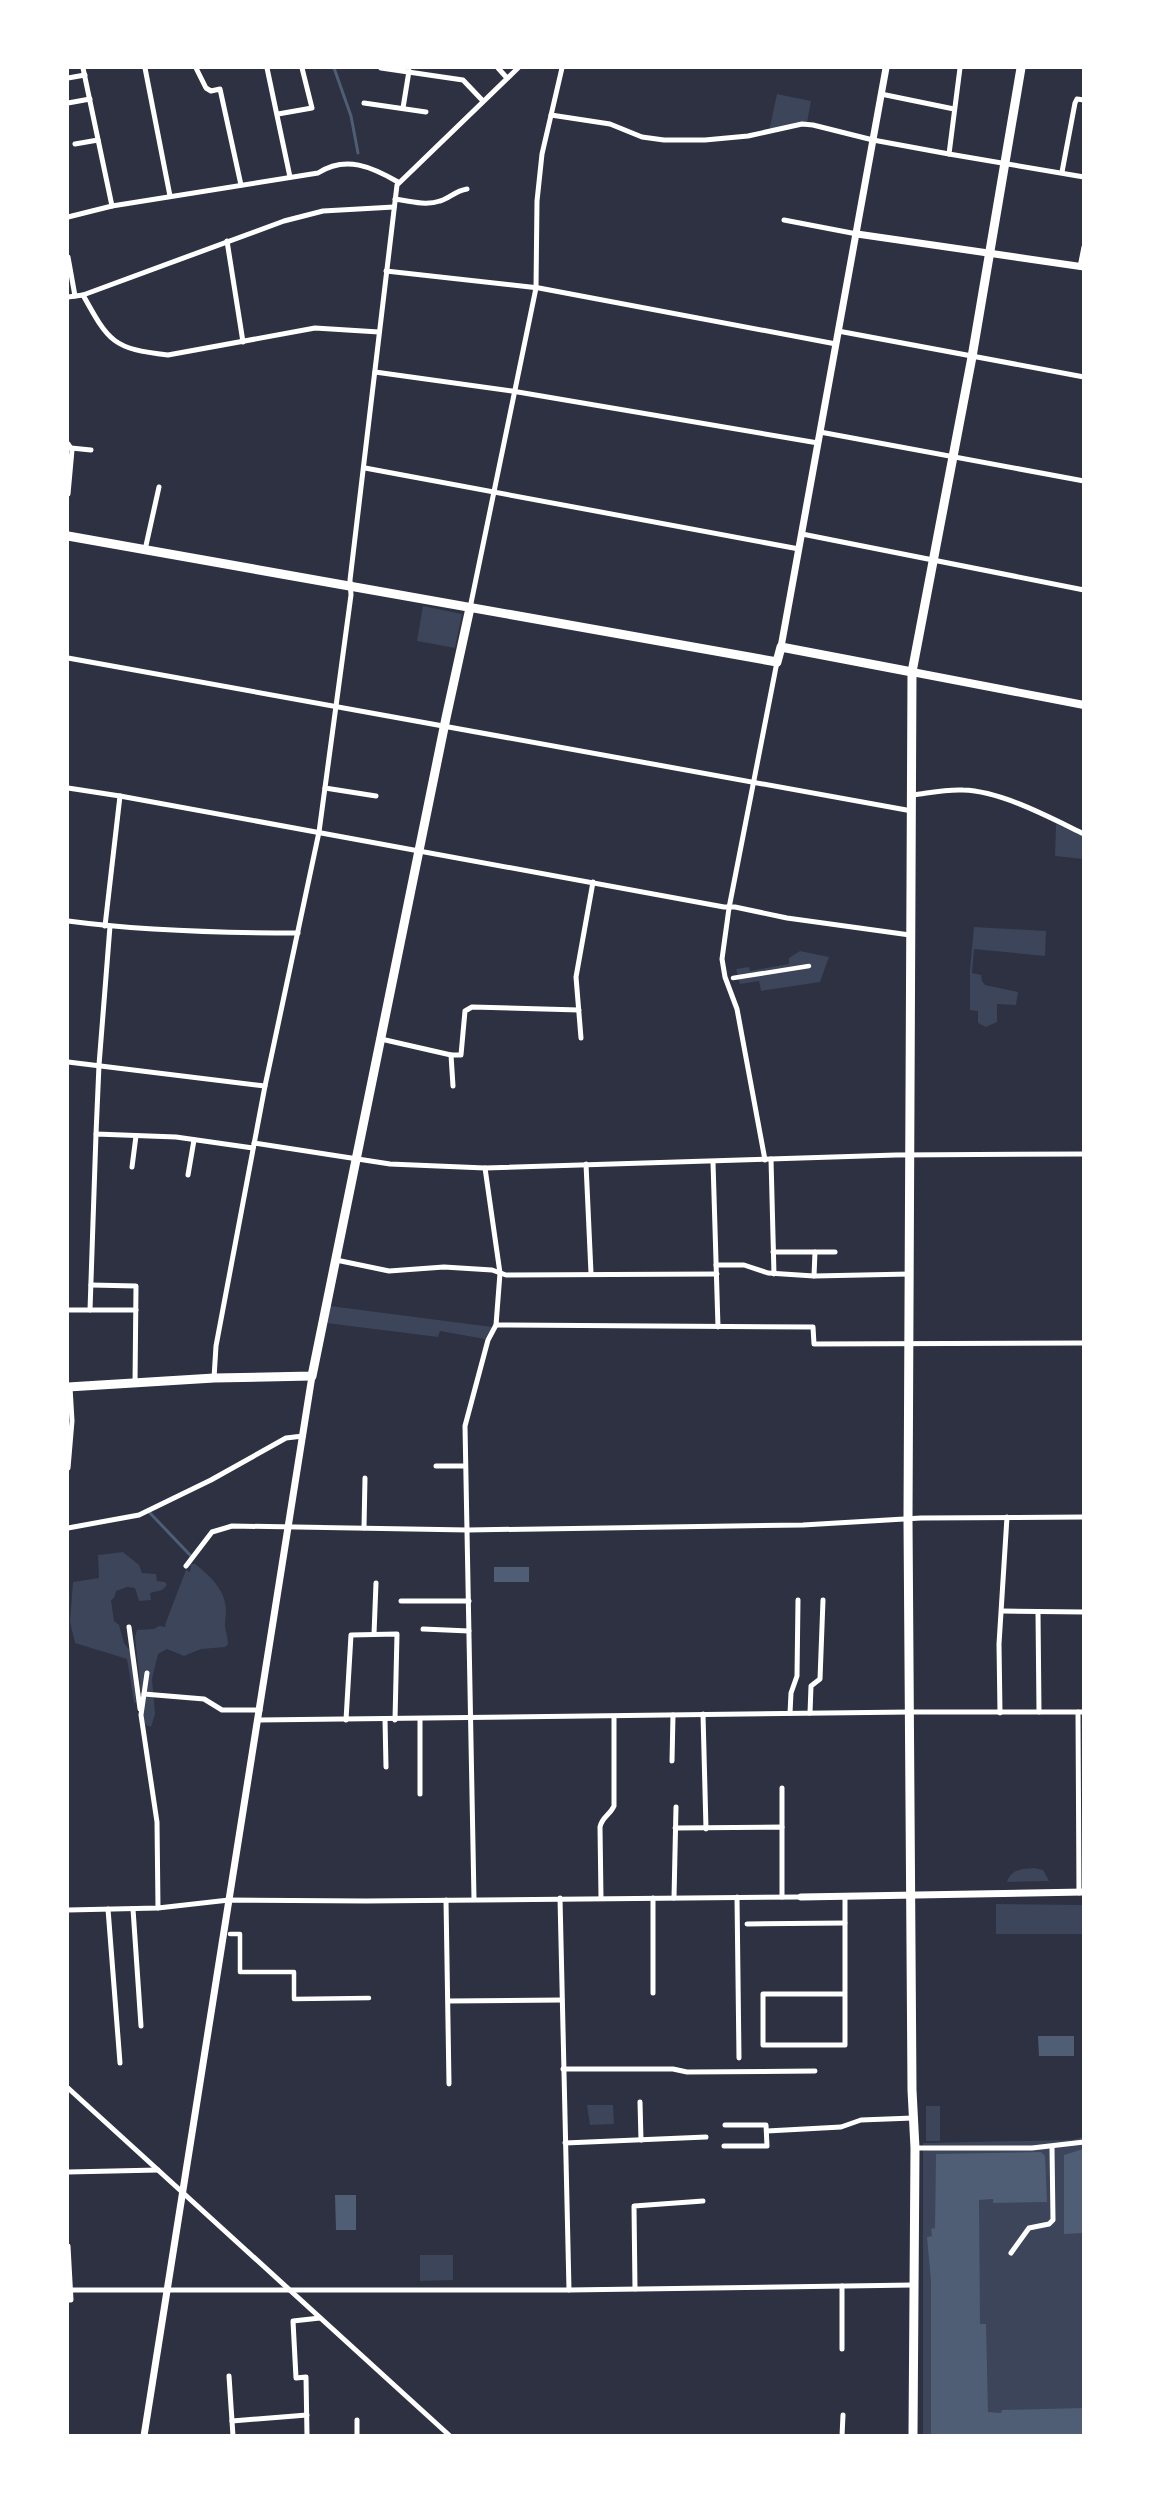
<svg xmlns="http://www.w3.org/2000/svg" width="1151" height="2503" viewBox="0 0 1151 2503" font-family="Ubuntu,sans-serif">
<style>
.green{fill:#3c4559}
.water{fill:#4f5d75}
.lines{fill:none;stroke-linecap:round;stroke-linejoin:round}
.stream{stroke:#4f5d75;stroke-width:3}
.pedestrian{stroke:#fff;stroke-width:4.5}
.minor{stroke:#fff;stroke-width:5}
.tertiary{stroke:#fff;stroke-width:7}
.secondary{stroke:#fff;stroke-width:8}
.primary{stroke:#fff;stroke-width:9}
.trunk{stroke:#fff;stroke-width:9}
</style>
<rect width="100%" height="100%" fill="#2d3142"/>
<g class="green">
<path d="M 777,94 L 811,101 L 807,123 L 769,131 Z"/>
<path d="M 423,606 L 462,614 L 455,648 L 417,641 Z"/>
<path d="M 1056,824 L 1083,836 L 1083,859 L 1055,856 Z"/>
<path d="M 974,927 L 1046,931 L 1045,956 L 974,949 L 972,973 L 981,975 L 982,981 L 985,985 L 1018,992 L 1016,1005 L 997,1004 L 997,1022 L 986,1027 L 978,1023 L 978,1011 L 970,1010 L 970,969 Z"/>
<path d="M 800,951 L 829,957 L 820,982 L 761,991 L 759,981 L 740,984 L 736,969 L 749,967 L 750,971 L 789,964 L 789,958 Z"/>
<path d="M 330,1306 L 492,1327 L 485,1339 L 440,1331 L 438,1337 L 326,1323 Z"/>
<path d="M 123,1552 L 139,1565 L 142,1573 L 156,1574 L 157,1581 L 165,1582 L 167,1585 L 162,1590 L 150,1593 L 151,1600 L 139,1601 L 135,1588 L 127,1587 L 116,1591 L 114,1598 L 111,1600 L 114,1621 L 119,1625 L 124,1643 L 131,1652 L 136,1703 L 134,1702 L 127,1659 L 75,1643 L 70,1622 L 73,1582 L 99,1578 L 98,1555 Z"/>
<path d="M 191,1564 L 195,1564 C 210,1576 226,1590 226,1611 C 226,1615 225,1620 225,1625 C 225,1631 228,1637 228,1644 L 225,1647 L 201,1649 L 184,1656 L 167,1649 L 158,1654 L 152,1679 L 155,1714 L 151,1727 L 146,1725 L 144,1721 L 135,1637 L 137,1630 L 154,1629 L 159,1626 L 166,1627 L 165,1625 L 186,1570 L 190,1572 Z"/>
<path d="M 1034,1868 L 1043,1870 L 1049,1881 L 1007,1882 C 1011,1869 1021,1869 1034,1868 Z"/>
<path d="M 996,1904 L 1083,1905 L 1083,1934 L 996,1934 Z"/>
<path d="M 587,2105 L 613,2105 L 614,2124 L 590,2125 Z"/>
<rect x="926" y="2106" width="14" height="35"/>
<path d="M 1083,2137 L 1083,2435 L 923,2436 L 923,2143 L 1072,2140 Z"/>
<path d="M 420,2255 L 453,2255 L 453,2280 L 420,2281 Z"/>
</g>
<g class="water">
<rect x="494" y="1567" width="35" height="15"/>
<path d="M 1038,2036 L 1074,2036 L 1074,2056 L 1039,2056 Z"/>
<path d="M 1083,2149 L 1083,2233 L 1064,2234 L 1064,2155 Z"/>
<path d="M 1041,2152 L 1045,2156 L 1047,2202 L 993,2203 L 993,2199 L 979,2200 L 980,2324 L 986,2324 L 988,2412 L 1001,2413 L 1002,2410 L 1083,2408 L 1083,2435 L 931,2435 L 931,2281 L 927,2237 L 932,2236 L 931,2229 L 935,2228 L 936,2154 Z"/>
<path d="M 335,2195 L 356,2195 L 356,2230 L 336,2230 Z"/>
</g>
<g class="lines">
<g class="stream">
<path d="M 334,68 L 351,116 L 358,153"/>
<path d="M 150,1513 L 190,1555"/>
</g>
<g class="pedestrian">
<path d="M 733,978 L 809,966"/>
<path d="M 230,1934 L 240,1934 L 240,1972 L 294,1972 L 294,1999 L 369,1998"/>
</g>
<g class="minor">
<path d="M 83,68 L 112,206"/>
<path d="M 145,68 L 170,196"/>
<path d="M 196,68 L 206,88 L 211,91 L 220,89 L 241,185"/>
<path d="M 267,68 L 290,177"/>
<path d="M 381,68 L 463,80 L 483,101"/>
<path d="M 498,68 L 507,78"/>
<path d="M 960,68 L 949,154 L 1084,177"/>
<path d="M 68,78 L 85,75"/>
<path d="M 881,94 L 954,109"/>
<path d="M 68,103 L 90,99"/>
<path d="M 364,103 L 426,112"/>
<path d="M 403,108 L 409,71"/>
<path d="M 278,114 L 312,108 L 302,68"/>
<path d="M 551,115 L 610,124 L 642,137 L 664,140 L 705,140 L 748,136 L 802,124 L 813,125 L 873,140 L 949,154"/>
<path d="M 75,144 L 98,140"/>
<path d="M 1062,172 L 1075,103 L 1077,99 L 1084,100"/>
<path d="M 395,199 C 408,201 426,206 440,201 C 450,198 455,191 467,189"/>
<path d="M 68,217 L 112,206 L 318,173 C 346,155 372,167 398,182"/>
<path d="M 784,220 L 857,234"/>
<path d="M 227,241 L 243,342"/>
<path d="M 68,257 L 75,296"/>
<path d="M 1080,267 L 1084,247"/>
<path d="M 386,271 L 539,288 L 836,344"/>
<path d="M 83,295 C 109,342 113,349 168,355 L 315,328 L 379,332"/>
<path d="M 68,297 L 83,295 L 284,221 L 323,211 L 394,207"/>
<path d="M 838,331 L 1084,377"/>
<path d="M 375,372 L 512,391 L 818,443"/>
<path d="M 820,432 L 1084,481"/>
<path d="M 68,444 L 72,450 L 68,494"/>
<path d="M 71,448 L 91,450"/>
<path d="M 365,468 L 799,549"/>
<path d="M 802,534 L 1084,590"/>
<path d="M 145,550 L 159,487"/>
<path d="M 470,608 L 536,288 L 537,201 L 542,154 L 562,68"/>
<path d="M 68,658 L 912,811"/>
<path d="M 68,788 L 120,796 L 724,907 L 735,907 L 787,918 L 910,935"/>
<path d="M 325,788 L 376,796"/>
<path d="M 912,795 C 929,793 946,789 963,790 C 1001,791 1049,817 1084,834"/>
<path d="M 68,921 C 144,931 221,933 298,933"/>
<path d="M 105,926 L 120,796"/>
<path d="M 581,1038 L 576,977 L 593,882"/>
<path d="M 381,1039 L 451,1055 L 453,1086"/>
<path d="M 451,1055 L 461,1055 L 465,1011 L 472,1007 L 579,1010"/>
<path d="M 68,1062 L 265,1086"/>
<path d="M 96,1134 L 99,1065 L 110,926"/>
<path d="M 254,1143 L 390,1164 L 485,1168 L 896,1155 L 1084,1154"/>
<path d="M 771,1159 L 774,1274"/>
<path d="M 765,1160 L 737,1009 L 725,977 L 722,959 L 729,908 L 777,662"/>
<path d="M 713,1162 L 718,1327"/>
<path d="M 586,1164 L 591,1273"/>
<path d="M 132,1167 L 136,1136"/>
<path d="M 188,1175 L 194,1140"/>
<path d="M 773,1252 L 835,1252"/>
<path d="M 336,1260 L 389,1271 L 444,1267 L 492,1270 L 506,1275 L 717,1274"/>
<path d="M 716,1265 L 744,1265 L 768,1273 L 814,1276 L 910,1274"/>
<path d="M 814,1276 L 815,1252"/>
<path d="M 91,1285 L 136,1286 L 135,1384"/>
<path d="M 68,1310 L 136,1310"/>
<path d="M 90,1310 L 96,1134 L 176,1137 L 253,1148"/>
<path d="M 496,1325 L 813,1327 L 814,1344 L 1084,1343"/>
<path d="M 214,1378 L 216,1346 L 265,1086 L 319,832 L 351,595 L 350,580 L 397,185 L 518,68"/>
<path d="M 436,1466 L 465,1466"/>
<path d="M 68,1468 L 72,1421 L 70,1387"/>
<path d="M 68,1528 L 139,1515 L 211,1480 L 286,1438 L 303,1436"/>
<path d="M 364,1528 L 365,1478"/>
<path d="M 186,1566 L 212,1532 L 232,1526 L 468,1530 L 803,1525 L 921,1518 L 1084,1517"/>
<path d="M 401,1601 L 469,1601"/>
<path d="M 1002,1611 L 1084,1612"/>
<path d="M 1038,1612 L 1039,1712"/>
<path d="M 129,1627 L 140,1709"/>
<path d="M 423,1629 L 469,1631"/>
<path d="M 374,1634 L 376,1583"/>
<path d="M 147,1673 L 141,1715 L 157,1822 L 158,1908"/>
<path d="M 144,1694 L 204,1699 L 222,1710 L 260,1710"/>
<path d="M 1078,1712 L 1079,1893"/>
<path d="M 790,1713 L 791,1693 L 797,1676 L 798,1600"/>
<path d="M 810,1713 L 811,1686 L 820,1679 L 823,1600"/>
<path d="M 1000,1713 L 999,1644 L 1007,1517"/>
<path d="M 703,1714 L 706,1829"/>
<path d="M 385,1719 L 386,1767"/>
<path d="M 420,1719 L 420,1794"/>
<path d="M 259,1720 L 910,1712 L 1084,1712"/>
<path d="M 346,1720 L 351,1635 L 397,1634 L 395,1720"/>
<path d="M 672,1761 L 673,1715"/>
<path d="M 782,1827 L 782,1788"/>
<path d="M 675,1828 L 782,1827 L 782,1897"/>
<path d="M 737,1897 L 739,2058"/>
<path d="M 560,1898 L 569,2290"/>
<path d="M 601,1898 L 600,1827 C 602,1817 610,1815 614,1806 L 614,1717"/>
<path d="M 653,1898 L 653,1993"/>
<path d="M 674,1898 L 676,1807"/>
<path d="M 474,1899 L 465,1426 L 488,1340 L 496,1325 L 500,1273 L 485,1168"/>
<path d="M 446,1900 L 449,2084"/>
<path d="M 108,1909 L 120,2063"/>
<path d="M 133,1909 L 141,2026"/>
<path d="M 68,1910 L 158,1908 L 229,1900 L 366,1901 L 801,1897"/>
<path d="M 747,1924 L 845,1923"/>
<path d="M 845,1994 L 763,1994 L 763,2045 L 845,2045 L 845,1896"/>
<path d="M 449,2001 L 562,2000"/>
<path d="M 563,2069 L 673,2069 L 687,2072 L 815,2071"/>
<path d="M 68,2088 L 450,2436"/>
<path d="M 640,2102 L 641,2140"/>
<path d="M 767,2131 L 841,2127 L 861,2120 L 913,2118"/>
<path d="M 565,2143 L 706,2137"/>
<path d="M 724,2146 L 767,2146 L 766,2125 L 725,2125"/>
<path d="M 915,2148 L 1032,2148 L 1084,2142"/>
<path d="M 68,2172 L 158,2170"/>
<path d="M 68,2246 L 71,2300 L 68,2300"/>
<path d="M 1011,2253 L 1029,2228 L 1049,2224 L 1053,2220 L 1052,2147"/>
<path d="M 842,2286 L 842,2349"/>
<path d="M 635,2289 L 634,2206 L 703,2201"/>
<path d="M 72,2290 L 569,2290 L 913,2285"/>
<path d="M 229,2376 L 233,2436"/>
<path d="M 232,2421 L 307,2415"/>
<path d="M 307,2436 L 306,2377 L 296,2378 L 293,2321 L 320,2318"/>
<path d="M 357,2436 L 357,2420"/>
<path d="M 842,2436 L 843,2415"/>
</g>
<g class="tertiary">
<path d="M 857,234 L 1084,267"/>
<path d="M 781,647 L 886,68"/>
<path d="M 801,1897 L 1084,1892"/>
<path d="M 144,2436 L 312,1376"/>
</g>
<path class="secondary" d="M 912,672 L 1084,705"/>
<path class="primary" d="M 68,1387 L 214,1378 L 312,1376 L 446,718 L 470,608"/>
<g class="trunk">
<path d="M 68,536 L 777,662 L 781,647 L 912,672"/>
<path d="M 913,2436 L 915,2148 L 912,2090 L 908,1520 L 912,672 L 972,357 L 1021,68"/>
</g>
</g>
<rect width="1151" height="2503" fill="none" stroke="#ffffff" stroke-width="138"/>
</svg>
